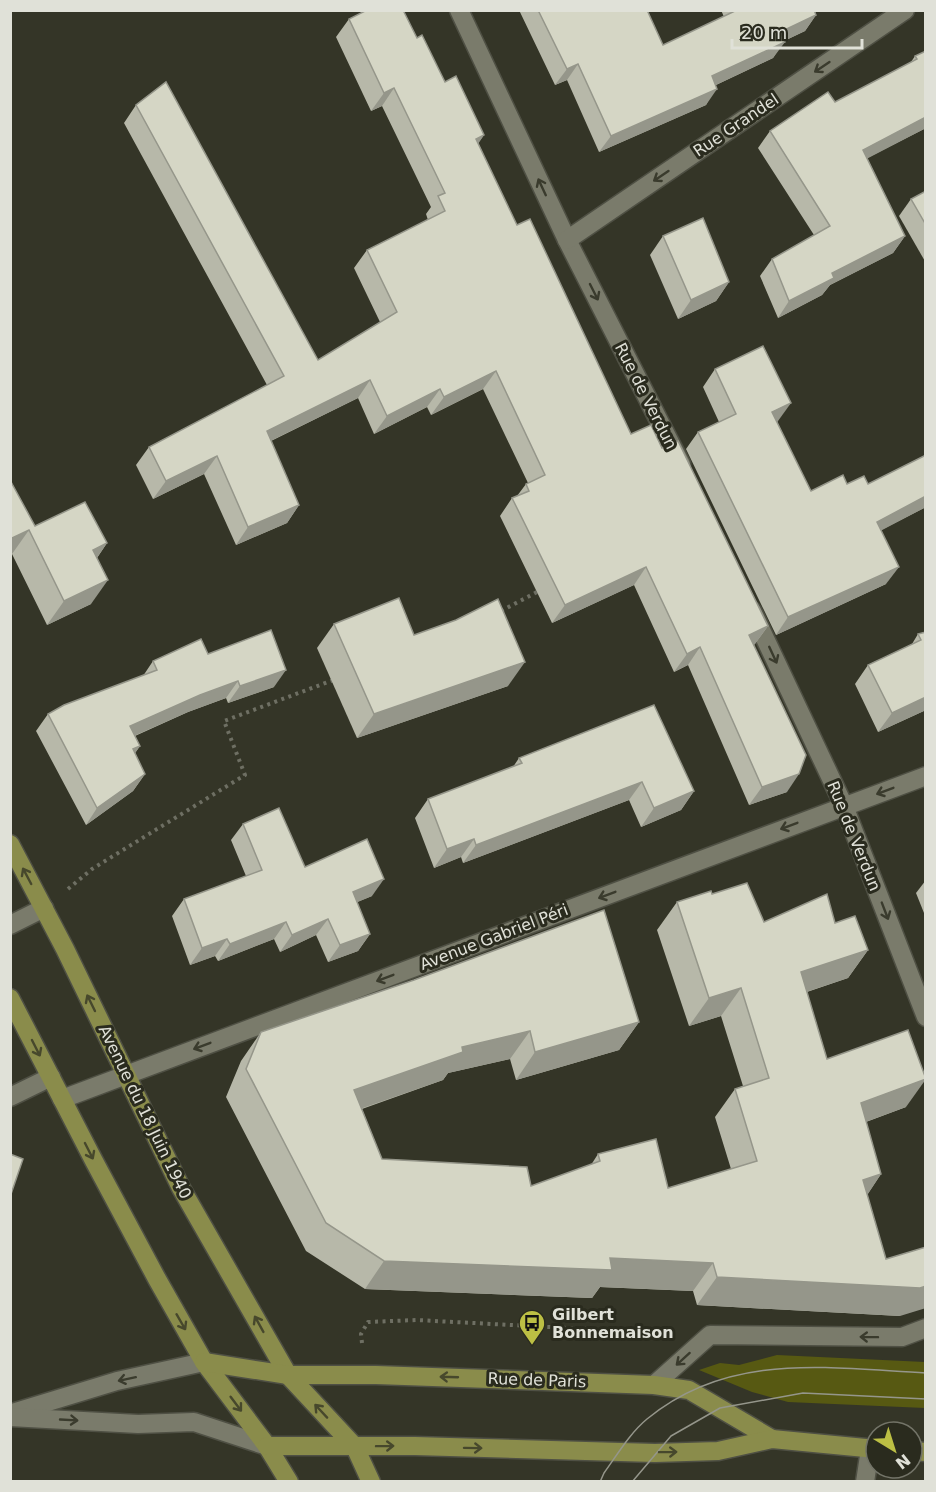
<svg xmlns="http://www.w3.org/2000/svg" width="936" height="1492" viewBox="0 0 936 1492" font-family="'DejaVu Sans',sans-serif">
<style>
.green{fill:#575912}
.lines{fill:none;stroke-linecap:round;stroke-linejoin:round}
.lane-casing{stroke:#4f5044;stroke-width:21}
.street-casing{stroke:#4f5044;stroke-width:21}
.primary-casing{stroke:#4f5044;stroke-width:21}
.path{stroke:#6e6f63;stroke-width:4;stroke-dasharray:3 4.5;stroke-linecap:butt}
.lane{stroke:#7a7b6b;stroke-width:18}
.street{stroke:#7a7b6b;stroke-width:18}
.primary{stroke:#8a8c4b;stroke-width:18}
.tram{stroke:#95968b;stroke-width:1.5}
.wall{fill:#b7b8a9}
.shaded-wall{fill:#95968a}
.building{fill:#d5d6c5;stroke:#95968a;stroke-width:1.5}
.oneway{stroke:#3a3b2d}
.oneway2{stroke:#47482c}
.labels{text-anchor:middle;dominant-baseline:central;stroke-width:6;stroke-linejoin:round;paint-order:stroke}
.street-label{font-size:16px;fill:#e0e1d8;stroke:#2a2b1e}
.poi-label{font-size:16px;font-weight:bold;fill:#e0e1d8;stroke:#2a2b1e;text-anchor:start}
</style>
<rect width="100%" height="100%" fill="#343527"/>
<path class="green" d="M 777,1355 L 925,1362 L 925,1408 L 788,1402 L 752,1392 L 699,1370 L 720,1363 L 739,1365 Z"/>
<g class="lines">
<g class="lane-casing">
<g id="lane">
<path d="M 10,1097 L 51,1077"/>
<path d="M 865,1482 L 870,1449"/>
</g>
</g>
<g class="street-casing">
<g id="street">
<path d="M 459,10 L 567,240 L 681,464"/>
<path d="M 567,240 L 905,10"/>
<path d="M 752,611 L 844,806 L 926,1017"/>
<path d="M 10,925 L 44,908"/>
<path d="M 62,1099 L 926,776"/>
<path d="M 654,1385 L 710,1335 L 902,1337 L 926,1328"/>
<path d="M 12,1413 L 117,1381 L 204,1362"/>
<path d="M 10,1417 L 138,1424 L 194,1422 L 267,1446"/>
</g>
</g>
<g class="primary-casing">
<g id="primary">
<path d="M 10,844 L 65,949 L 181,1188 L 288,1375 L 355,1447 L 371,1482"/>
<path d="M 10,998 L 94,1161 L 157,1279 L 204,1362 L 267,1446 L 289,1482"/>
<path d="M 204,1362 L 288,1375 L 376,1375 L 654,1385 L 689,1390 L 772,1439"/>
<path d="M 267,1446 L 415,1446 L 655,1453 L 718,1451 L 772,1439 L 876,1449"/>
<path d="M 912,1451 L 926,1452"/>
</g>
</g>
<g class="path">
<path d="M 501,611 L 539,591"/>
<path d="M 68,889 L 92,869 L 245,775 L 224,721 L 336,679"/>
<path d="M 362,1343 L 361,1334 L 368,1322 L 416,1320 L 664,1333"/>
</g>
<use href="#lane" class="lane"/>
<use href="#street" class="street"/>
<use href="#primary" class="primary"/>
<g class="tram">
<path d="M 600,1482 L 604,1473 C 617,1455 630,1433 647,1419 C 729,1351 828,1368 926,1373"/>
<path d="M 632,1482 L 671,1436 L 720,1408 L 803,1393 L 926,1399"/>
</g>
</g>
<g class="wall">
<path d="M 519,10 L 647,10 L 663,45 L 724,17 L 721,10 L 819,10 L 815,12 L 816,15 L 805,31 L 784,41 L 773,58 L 716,85 L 706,105 L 599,152 L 567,80 L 555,85 Z"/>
<path d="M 349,19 L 417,38 L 445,82 L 484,135 L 478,143 L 517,225 L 631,434 L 662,448 L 768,626 L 754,645 L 787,792 L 749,805 L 688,665 L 674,672 L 634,585 L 552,623 L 500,516 L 512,498 L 517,496 L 526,484 L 528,483 L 483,389 L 431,415 L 427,407 L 374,434 L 358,398 L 271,441 L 299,505 L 287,523 L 236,545 L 204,474 L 153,499 L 136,465 L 149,447 L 267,385 L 124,123 L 136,105 L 318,360 L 380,322 L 354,268 L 367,250 L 428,220 L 426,214 L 431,207 L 382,106 L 371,111 L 336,37 Z"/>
<path d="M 926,51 L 926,128 L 867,158 L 905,236 L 893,253 L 830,285 L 822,295 L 778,318 L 760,276 L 772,259 L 814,235 L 758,148 L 770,131 L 835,102 L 911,62 L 915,56 Z"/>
<path d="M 926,191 L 926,263 L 899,216 L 911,199 Z"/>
<path d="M 663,236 L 729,282 L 716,301 L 678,319 L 650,255 Z"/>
<path d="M 715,369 L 778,421 L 777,422 L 811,491 L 847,484 L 868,484 L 926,455 L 926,507 L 881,530 L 886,584 L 776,635 L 686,449 L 698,432 L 719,422 L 703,387 Z"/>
<path d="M 10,480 L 35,526 L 107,543 L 97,558 L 91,604 L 47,625 L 12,554 L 10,555 Z"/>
<path d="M 334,624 L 414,635 L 508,686 L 357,738 L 317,648 Z"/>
<path d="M 926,632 L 926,710 L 878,732 L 855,684 L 868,665 L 912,644 L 918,634 Z"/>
<path d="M 208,654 L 274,687 L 228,703 L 226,698 L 188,712 L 135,736 L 140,746 L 135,753 L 145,774 L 133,791 L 86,825 L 36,731 L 48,714 L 143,676 L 153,661 Z"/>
<path d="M 519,758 L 694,791 L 681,810 L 641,827 L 629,800 L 463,863 L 461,857 L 434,868 L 415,818 L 428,799 L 513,767 Z"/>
<path d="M 243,824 L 305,867 L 372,896 L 357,902 L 370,934 L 358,951 L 328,962 L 316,935 L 280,952 L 274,939 L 218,961 L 215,956 L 190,965 L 172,916 L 184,899 L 246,876 L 231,840 Z"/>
<path d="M 926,880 L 926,918 L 916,893 Z"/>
<path d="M 712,894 L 764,922 L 835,923 L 868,950 L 848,978 L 807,992 L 827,1059 L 906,1107 L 866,1122 L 881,1174 L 867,1195 L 900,1316 L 697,1305 L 693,1291 L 600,1287 L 592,1298 L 365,1289 L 306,1251 L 226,1097 L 241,1061 L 261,1032 L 639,1022 L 619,1050 L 516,1080 L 510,1059 L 448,1073 L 443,1080 L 362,1109 L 382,1159 L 531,1186 L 591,1165 L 598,1154 L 668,1188 L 731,1169 L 715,1117 L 735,1089 L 743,1086 L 721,1016 L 689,1026 L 657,930 L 677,902 Z"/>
</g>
<g class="shaded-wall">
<path d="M 816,15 L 805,31 L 769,48 L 780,32 Z"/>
<path d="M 785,42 L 773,58 L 701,92 L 712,76 Z"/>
<path d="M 578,64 L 567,80 L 555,85 L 567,69 Z"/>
<path d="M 394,88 L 382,106 L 371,111 L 384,93 Z"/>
<path d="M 717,89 L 706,105 L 599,152 L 611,136 Z"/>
<path d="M 926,117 L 926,128 L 851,167 L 863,150 Z"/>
<path d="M 484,135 L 472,153 L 476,139 Z"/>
<path d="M 905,236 L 893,253 L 830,285 L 822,295 L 778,318 L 789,301 L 832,273 Z"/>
<path d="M 729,282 L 716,301 L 678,319 L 691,300 Z"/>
<path d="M 496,371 L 483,389 L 431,415 L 444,397 Z"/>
<path d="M 370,380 L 358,398 L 254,449 L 267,431 Z"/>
<path d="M 440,389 L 427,407 L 374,434 L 387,416 Z"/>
<path d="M 791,403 L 778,421 L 760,429 L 772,412 Z"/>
<path d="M 217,456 L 204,474 L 153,499 L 166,481 Z"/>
<path d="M 926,496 L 926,507 L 865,539 L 877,522 Z"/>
<path d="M 299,505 L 287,523 L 236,545 L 248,527 Z"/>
<path d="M 29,530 L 12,554 L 10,555 L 10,539 Z"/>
<path d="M 107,543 L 90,568 L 93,550 Z"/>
<path d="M 646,567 L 634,585 L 552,623 L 565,605 Z"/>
<path d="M 899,567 L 886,584 L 776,635 L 788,617 Z"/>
<path d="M 108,580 L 91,604 L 47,625 L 64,601 Z"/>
<path d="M 768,626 L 755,644 L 737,653 L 749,635 Z"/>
<path d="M 700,647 L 688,665 L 674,672 L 687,654 Z"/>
<path d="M 525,662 L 508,686 L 357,738 L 374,714 Z"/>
<path d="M 286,670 L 274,687 L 228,703 L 240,686 Z"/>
<path d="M 238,681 L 226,698 L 188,712 L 118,743 L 130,726 L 200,695 Z"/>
<path d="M 926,697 L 926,710 L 878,732 L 892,713 Z"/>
<path d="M 140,746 L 128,763 L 133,749 Z"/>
<path d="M 145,774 L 133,791 L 86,825 L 97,808 Z"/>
<path d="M 799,774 L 787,792 L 749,805 L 762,787 Z"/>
<path d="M 642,782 L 629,800 L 463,863 L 476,845 Z"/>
<path d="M 694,791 L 681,810 L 641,827 L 654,808 Z"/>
<path d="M 474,839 L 461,857 L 434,868 L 447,849 Z"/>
<path d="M 384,879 L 372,896 L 341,909 L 353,892 Z"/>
<path d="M 328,919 L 316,935 L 280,952 L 292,935 Z"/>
<path d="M 286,922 L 274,939 L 218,961 L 230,944 Z"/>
<path d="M 370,934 L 358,951 L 328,962 L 340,945 Z"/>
<path d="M 227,939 L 215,956 L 190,965 L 202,948 Z"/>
<path d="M 868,950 L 848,978 L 782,1000 L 801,972 Z"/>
<path d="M 741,988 L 721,1016 L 689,1026 L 709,998 Z"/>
<path d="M 639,1022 L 619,1050 L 516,1080 L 535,1052 Z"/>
<path d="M 530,1031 L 510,1059 L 448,1073 L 443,1080 L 334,1118 L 354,1090 L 462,1047 Z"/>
<path d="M 926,1079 L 906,1107 L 841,1131 L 861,1103 Z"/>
<path d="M 881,1174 L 862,1203 L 863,1180 Z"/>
<path d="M 610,1258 L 713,1263 L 693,1291 L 600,1287 L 592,1298 L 365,1289 L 384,1261 Z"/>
<path d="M 717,1277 L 926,1286 L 926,1308 L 900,1316 L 697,1305 Z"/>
</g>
<g class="building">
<path d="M 367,10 L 403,10 L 417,38 L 422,35 L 445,82 L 456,76 L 484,135 L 476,139 L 517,225 L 530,219 L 631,434 L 651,425 L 662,448 L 678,441 L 768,626 L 749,635 L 806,755 L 799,774 L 762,787 L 700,647 L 687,654 L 646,567 L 565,605 L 512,498 L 529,491 L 526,484 L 545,475 L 496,371 L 444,397 L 440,389 L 387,416 L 370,380 L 267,431 L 299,505 L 248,527 L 217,456 L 166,481 L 149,447 L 284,376 L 136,105 L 166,82 L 318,360 L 397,312 L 367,250 L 445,211 L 438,196 L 445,193 L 394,88 L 384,93 L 349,19 Z"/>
<path d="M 538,10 L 647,10 L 663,45 L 737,10 L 814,10 L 816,15 L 780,32 L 785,42 L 712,76 L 717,89 L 611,136 L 578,64 L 567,69 Z"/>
<path d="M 926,51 L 926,117 L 863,150 L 905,236 L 832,273 L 834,278 L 789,301 L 772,259 L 830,226 L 770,131 L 828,92 L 835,102 L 917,59 L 915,56 Z"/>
<path d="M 926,191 L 926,225 L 911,199 Z"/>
<path d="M 703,218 L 729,282 L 691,300 L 663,236 Z"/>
<path d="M 763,346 L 791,403 L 772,412 L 811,491 L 843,475 L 847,484 L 864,476 L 868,484 L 926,455 L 926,496 L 877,522 L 899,567 L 788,617 L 698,432 L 736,414 L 715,369 Z"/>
<path d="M 10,480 L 35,526 L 85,502 L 107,543 L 93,550 L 108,580 L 64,601 L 29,530 L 10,539 Z"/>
<path d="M 399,598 L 414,635 L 456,620 L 498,599 L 525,662 L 374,714 L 334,624 Z"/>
<path d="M 271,630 L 286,670 L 240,686 L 238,681 L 200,695 L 130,726 L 140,746 L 133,749 L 145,774 L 97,808 L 48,714 L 64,705 L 157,670 L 153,661 L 201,639 L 208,654 Z"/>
<path d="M 926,632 L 926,697 L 892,713 L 868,665 L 921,640 L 918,634 Z"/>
<path d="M 654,705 L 694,791 L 654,808 L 642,782 L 476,845 L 474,839 L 447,849 L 428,799 L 522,763 L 519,758 Z"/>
<path d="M 279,808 L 305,867 L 367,839 L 384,879 L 353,892 L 370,934 L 340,945 L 328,919 L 292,935 L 286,922 L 230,944 L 227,939 L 202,948 L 184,899 L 262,870 L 243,824 Z"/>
<path d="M 747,883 L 764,922 L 827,894 L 835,923 L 855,916 L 868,950 L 801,972 L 827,1059 L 908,1030 L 926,1079 L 861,1103 L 881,1174 L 863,1180 L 886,1259 L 926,1247 L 926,1286 L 920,1288 L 717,1277 L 713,1263 L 610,1258 L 612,1270 L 384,1261 L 326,1223 L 246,1069 L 261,1032 L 414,980 L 604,910 L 639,1022 L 535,1052 L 530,1031 L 462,1047 L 463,1052 L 354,1090 L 382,1159 L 527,1167 L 531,1186 L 600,1161 L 598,1154 L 656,1139 L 668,1188 L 757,1161 L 735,1089 L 769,1078 L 741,988 L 709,998 L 677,902 L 711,891 L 712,894 Z"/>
<path d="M 10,1154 L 23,1159 L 10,1197 Z"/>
</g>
<defs><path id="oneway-shaft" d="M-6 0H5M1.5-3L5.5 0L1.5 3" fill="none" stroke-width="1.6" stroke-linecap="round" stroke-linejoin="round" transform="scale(1.5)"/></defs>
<g class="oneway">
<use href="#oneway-shaft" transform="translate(822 67) rotate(146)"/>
<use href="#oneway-shaft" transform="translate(661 176) rotate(146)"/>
<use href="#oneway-shaft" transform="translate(542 187) rotate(-115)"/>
<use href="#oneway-shaft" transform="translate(594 292) rotate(63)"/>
<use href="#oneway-shaft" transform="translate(773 655) rotate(65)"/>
<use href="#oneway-shaft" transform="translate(885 791) rotate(159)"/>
<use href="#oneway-shaft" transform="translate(789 826) rotate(159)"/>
<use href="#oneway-shaft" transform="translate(607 895) rotate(159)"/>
<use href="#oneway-shaft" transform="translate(885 911) rotate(69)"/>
<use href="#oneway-shaft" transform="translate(385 978) rotate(159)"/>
<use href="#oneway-shaft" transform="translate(202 1046) rotate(159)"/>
<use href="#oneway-shaft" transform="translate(869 1337) rotate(-179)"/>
<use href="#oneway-shaft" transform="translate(683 1359) rotate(138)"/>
<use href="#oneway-shaft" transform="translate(127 1379) rotate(168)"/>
<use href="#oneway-shaft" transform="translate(69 1420) rotate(3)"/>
</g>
<g class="oneway2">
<use href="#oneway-shaft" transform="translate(27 876) rotate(-118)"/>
<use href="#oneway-shaft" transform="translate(91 1003) rotate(-116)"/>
<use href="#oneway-shaft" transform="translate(36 1048) rotate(63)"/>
<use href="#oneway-shaft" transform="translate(89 1151) rotate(63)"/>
<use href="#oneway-shaft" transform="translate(181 1322) rotate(60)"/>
<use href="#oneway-shaft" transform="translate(259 1324) rotate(-119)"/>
<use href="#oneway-shaft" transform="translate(449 1377) rotate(-178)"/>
<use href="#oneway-shaft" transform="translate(236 1404) rotate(53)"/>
<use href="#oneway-shaft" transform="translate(321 1411) rotate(-133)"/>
<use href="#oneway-shaft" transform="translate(385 1446) rotate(-1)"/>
<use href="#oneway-shaft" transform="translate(473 1448) rotate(1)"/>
<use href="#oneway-shaft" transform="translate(668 1452) rotate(-1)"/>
</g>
<defs>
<g id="bus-pin" transform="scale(1.35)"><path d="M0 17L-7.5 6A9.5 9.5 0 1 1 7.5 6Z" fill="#bcbf44" stroke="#2a2b1e"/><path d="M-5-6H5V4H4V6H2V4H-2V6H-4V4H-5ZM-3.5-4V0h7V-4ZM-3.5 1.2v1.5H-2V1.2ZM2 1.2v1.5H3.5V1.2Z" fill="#111"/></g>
</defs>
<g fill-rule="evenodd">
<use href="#bus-pin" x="532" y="1323"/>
</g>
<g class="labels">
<g class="street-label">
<text transform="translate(736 125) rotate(-34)">Rue Grandel</text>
<text transform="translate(646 396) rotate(63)">Rue de Verdun</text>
<text transform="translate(854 836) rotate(68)">Rue de Verdun</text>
<text transform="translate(494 937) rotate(-21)">Avenue Gabriel Péri</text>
<text transform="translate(145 1112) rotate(64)">Avenue du 18 Juin 1940</text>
<text transform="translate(537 1380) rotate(2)">Rue de Paris</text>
</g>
<g class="poi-label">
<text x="552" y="1314">Gilbert<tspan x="552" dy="18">Bonnemaison</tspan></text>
</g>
</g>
<rect width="936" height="1492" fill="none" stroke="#e0e1d8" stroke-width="24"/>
<g transform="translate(894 1450) rotate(142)"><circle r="28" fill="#2a2b1e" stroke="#737468" stroke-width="1.5"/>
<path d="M0-4.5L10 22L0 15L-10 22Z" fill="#bcbf44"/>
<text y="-9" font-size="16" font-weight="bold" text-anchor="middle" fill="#e0e1d8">N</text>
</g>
<path d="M732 39v9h130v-9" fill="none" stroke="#e0e1d8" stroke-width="3"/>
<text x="741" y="39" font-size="18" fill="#e0e1d8" stroke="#2a2b1e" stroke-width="4.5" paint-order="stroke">20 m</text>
</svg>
